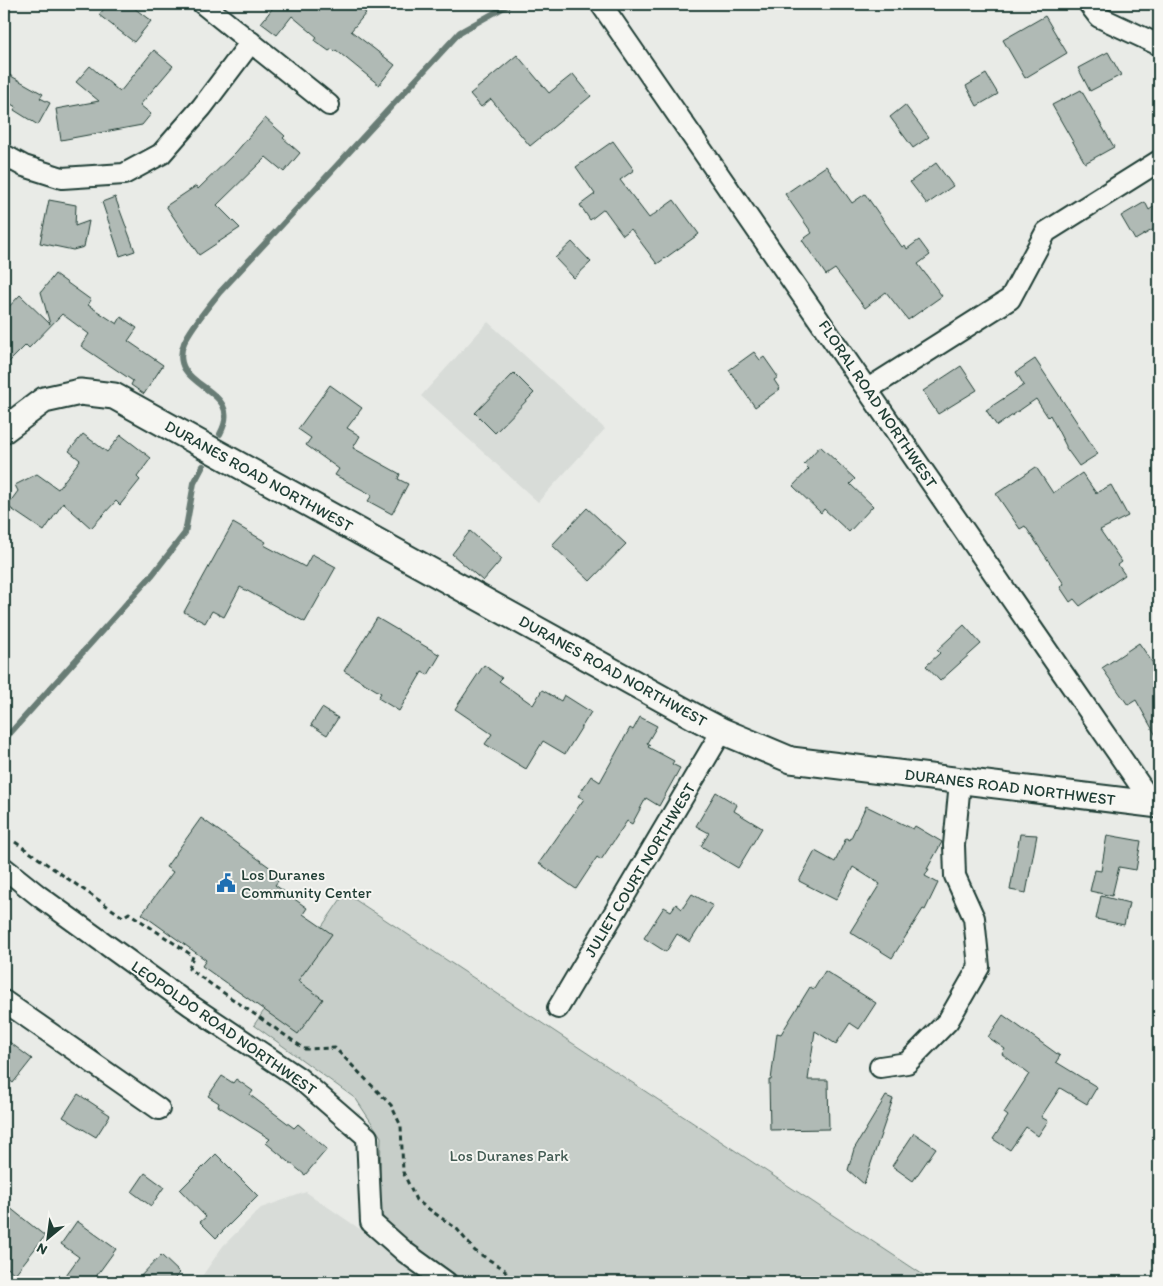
<svg xmlns="http://www.w3.org/2000/svg" width="1163" height="1286" viewBox="0 0 1163 1286" font-family="Itim,sans-serif">
<style>
.built{fill:#d8dcd8}
.green{fill:#c7cec9;stroke:#73867e}
.lines{fill:none;stroke-linecap:round;stroke-linejoin:round}
.stream{stroke:#687c75;stroke-width:6}
.building{fill:#b0bab5;stroke:#1f3d34}
.minor-casing{stroke:#1f3d34;stroke-width:24}
.tertiary-casing{stroke:#1f3d34;stroke-width:29}
.path{stroke:#1f3d34;stroke-width:3;stroke-dasharray:5 4;stroke-linecap:butt}
.minor{stroke:#f6f6f2;stroke-width:20}
.tertiary{stroke:#f6f6f2;stroke-width:25}
.labels{text-anchor:middle;dominant-baseline:central;stroke-width:4;stroke-linejoin:round;paint-order:stroke}
.street-label{font-size:16px;fill:#1f3d34;stroke:#f6f6f2}
.poi-label{font-size:16px;fill:#1f3d34;stroke:#f6f6f2;text-anchor:start}
.park-label{font-size:16px;fill:#415a52;stroke:#f6f6f2}
</style>
<rect width="100%" height="100%" fill="#e9ebe7"/>
<filter id="ink" filterUnits="userSpaceOnUse"><feTurbulence type="fractalNoise" baseFrequency=".02" numOctaves="2"/><feDisplacementMap in="SourceGraphic" scale="10" xChannelSelector="R" yChannelSelector="G"/><feConvolveMatrix kernelMatrix="1 2 1 2 8 2 1 2 1" color-interpolation-filters="sRGB"/></filter>
<g filter="url(#ink)">
<g class="built">
<path d="M 488,322 L 605,429 L 538,502 L 421,396 Z"/>
<path d="M 306,1192 L 437,1282 L 198,1282 L 223,1246 L 261,1208 Z"/>
</g>
<path class="green" d="M 345,893 L 934,1282 L 466,1282 L 391,1229 L 379,1211 L 381,1137 L 356,1099 L 254,1025 Z"/>
<g class="lines">
<g class="stream">
<path d="M 220,434 C 247,385 165,390 184,343 C 191,327 209,306 220,292 L 460,32 L 510,4"/>
<path d="M 4,740 L 153,574 L 185,533 L 194,483 L 203,466"/>
</g>
</g>
<g class="building">
<path d="M 108,4 L 129,4 L 151,21 L 134,42 L 99,15 Z"/>
<path d="M 276,4 L 354,4 L 366,13 L 351,31 L 395,65 L 379,85 L 336,50 L 335,52 L 332,49 L 329,51 L 315,41 L 317,37 L 292,16 L 277,35 L 261,23 Z"/>
<path d="M 1045,16 L 1067,53 L 1025,78 L 1003,40 Z"/>
<path d="M 154,50 L 173,66 L 140,105 L 151,114 L 142,125 L 61,140 L 56,109 L 99,101 L 76,82 L 90,66 L 120,92 Z"/>
<path d="M 1108,52 L 1121,75 L 1090,91 L 1078,68 Z"/>
<path d="M 517,55 L 549,93 L 573,74 L 591,96 L 530,146 L 491,99 L 481,107 L 470,94 Z"/>
<path d="M 4,72 L 43,94 L 40,98 L 50,103 L 38,125 L 14,110 L 16,107 L 4,100 Z"/>
<path d="M 986,74 L 998,94 L 977,106 L 966,86 Z"/>
<path d="M 1081,90 L 1114,147 L 1085,163 L 1052,105 Z"/>
<path d="M 905,105 L 929,137 L 913,148 L 890,117 Z"/>
<path d="M 265,118 L 285,136 L 283,138 L 300,153 L 284,172 L 266,157 L 217,205 L 240,228 L 199,255 L 166,206 L 196,186 L 198,189 L 236,152 Z"/>
<path d="M 613,141 L 634,170 L 620,180 L 649,218 L 674,200 L 699,234 L 657,264 L 631,229 L 623,235 L 604,209 L 590,220 L 580,205 L 595,194 L 576,167 Z"/>
<path d="M 936,163 L 953,186 L 927,204 L 910,182 Z"/>
<path d="M 826,166 L 852,203 L 865,194 L 902,247 L 905,245 L 907,249 L 919,240 L 930,255 L 918,264 L 942,296 L 908,320 L 886,292 L 865,308 L 835,269 L 826,275 L 802,240 L 812,233 L 785,194 Z"/>
<path d="M 115,197 L 135,251 L 120,256 L 102,202 Z"/>
<path d="M 49,200 L 76,205 L 75,226 L 89,221 L 84,247 L 73,250 L 40,243 Z"/>
<path d="M 1145,202 L 1149,210 L 1159,203 L 1159,226 L 1135,240 L 1121,216 Z"/>
<path d="M 572,242 L 591,262 L 574,278 L 555,258 Z"/>
<path d="M 55,274 L 91,300 L 88,305 L 117,324 L 121,317 L 137,328 L 128,341 L 163,365 L 144,394 L 131,385 L 133,381 L 81,346 L 89,334 L 62,314 L 29,348 L 26,345 L 4,367 L 4,312 L 20,295 L 50,324 L 41,292 Z"/>
<path d="M 754,352 L 760,360 L 764,357 L 778,377 L 774,380 L 780,389 L 755,407 L 729,370 Z"/>
<path d="M 1035,359 L 1098,454 L 1079,466 L 1066,448 L 1066,446 L 1050,415 L 1048,417 L 1036,399 L 997,426 L 986,410 L 1024,385 L 1016,372 Z"/>
<path d="M 961,366 L 977,390 L 938,414 L 923,391 Z"/>
<path d="M 514,373 L 534,393 L 495,433 L 475,413 Z"/>
<path d="M 330,385 L 362,408 L 347,428 L 360,436 L 353,448 L 400,474 L 398,479 L 408,484 L 392,514 L 368,501 L 372,495 L 335,475 L 339,469 L 306,445 L 311,438 L 298,429 Z"/>
<path d="M 83,434 L 107,452 L 121,435 L 151,458 L 137,477 L 140,480 L 120,505 L 116,501 L 91,528 L 63,503 L 44,531 L 7,506 L 18,491 L 15,485 L 37,474 L 58,489 L 80,460 L 69,451 Z"/>
<path d="M 820,446 L 855,479 L 850,484 L 873,506 L 849,532 L 824,509 L 821,513 L 793,486 L 809,469 L 804,464 Z"/>
<path d="M 1036,467 L 1053,493 L 1082,473 L 1096,493 L 1111,485 L 1128,516 L 1100,530 L 1122,562 L 1118,565 L 1125,575 L 1080,606 L 1074,599 L 1070,602 L 1060,587 L 1064,584 L 1025,526 L 1020,529 L 996,494 Z"/>
<path d="M 587,508 L 626,544 L 590,581 L 552,545 Z"/>
<path d="M 233,523 L 266,542 L 264,545 L 305,567 L 312,554 L 336,567 L 305,622 L 240,587 L 224,617 L 212,611 L 205,623 L 184,612 Z"/>
<path d="M 470,531 L 502,559 L 483,581 L 452,554 Z"/>
<path d="M 377,618 L 440,655 L 428,675 L 422,672 L 399,711 L 378,698 L 381,693 L 344,671 Z"/>
<path d="M 964,625 L 981,644 L 940,681 L 926,666 L 940,653 L 937,650 Z"/>
<path d="M 1139,643 L 1159,672 L 1159,741 L 1136,700 L 1128,705 L 1102,668 Z"/>
<path d="M 484,665 L 502,678 L 499,681 L 533,705 L 542,690 L 561,701 L 564,695 L 591,712 L 565,754 L 543,741 L 526,769 L 485,744 L 492,734 L 455,709 Z"/>
<path d="M 322,708 L 338,718 L 327,735 L 311,725 Z"/>
<path d="M 640,717 L 657,726 L 647,743 L 650,745 L 648,747 L 674,761 L 672,764 L 680,768 L 659,806 L 646,798 L 632,824 L 627,821 L 601,860 L 597,857 L 576,889 L 539,863 L 584,799 L 578,796 L 591,776 L 600,782 L 630,728 L 633,730 Z"/>
<path d="M 716,792 L 737,805 L 734,811 L 762,828 L 738,868 L 701,846 L 709,833 L 696,826 Z"/>
<path d="M 866,806 L 913,829 L 915,826 L 942,842 L 927,869 L 929,869 L 925,876 L 938,883 L 925,910 L 923,909 L 892,958 L 850,932 L 880,884 L 853,867 L 836,900 L 799,881 L 815,851 L 835,862 L 846,838 L 850,840 Z"/>
<path d="M 201,818 L 282,876 L 275,885 L 307,908 L 303,914 L 332,934 L 298,981 L 323,999 L 298,1034 L 202,966 L 206,960 L 142,914 L 173,872 L 166,867 Z"/>
<path d="M 1020,834 L 1037,835 L 1026,893 L 1010,890 Z"/>
<path d="M 1107,835 L 1141,841 L 1136,870 L 1119,867 L 1112,896 L 1090,891 L 1095,870 L 1101,871 Z"/>
<path d="M 692,894 L 713,906 L 690,942 L 677,934 L 666,952 L 644,938 L 664,907 L 671,911 L 676,904 L 682,909 Z"/>
<path d="M 1101,896 L 1129,903 L 1124,925 L 1096,919 Z"/>
<path d="M 825,971 L 876,1003 L 859,1029 L 850,1023 L 836,1044 L 815,1031 L 808,1080 L 828,1080 L 829,1129 L 770,1130 L 769,1080 L 771,1080 L 777,1033 L 781,1034 L 810,987 L 814,989 Z"/>
<path d="M 1003,1015 L 1060,1056 L 1056,1062 L 1097,1087 L 1087,1104 L 1060,1088 L 1041,1117 L 1048,1121 L 1038,1136 L 1026,1127 L 1010,1150 L 993,1139 L 1008,1116 L 1004,1113 L 1029,1074 L 1002,1054 L 1005,1049 L 988,1037 Z"/>
<path d="M 4,1038 L 32,1059 L 13,1083 L 4,1076 Z"/>
<path d="M 222,1076 L 233,1083 L 236,1079 L 253,1091 L 250,1095 L 294,1128 L 298,1124 L 327,1149 L 305,1175 L 266,1143 L 270,1139 L 218,1106 L 219,1103 L 208,1096 Z"/>
<path d="M 78,1094 L 110,1115 L 96,1137 L 63,1117 Z"/>
<path d="M 886,1096 L 893,1099 L 864,1184 L 848,1170 L 854,1149 Z"/>
<path d="M 914,1133 L 936,1148 L 913,1181 L 892,1166 Z"/>
<path d="M 216,1154 L 258,1196 L 216,1238 L 200,1222 L 206,1217 L 180,1190 Z"/>
<path d="M 145,1173 L 164,1187 L 151,1206 L 132,1192 Z"/>
<path d="M 4,1203 L 45,1236 L 15,1274 L 4,1265 Z"/>
<path d="M 77,1221 L 116,1249 L 92,1282 L 61,1282 L 79,1257 L 61,1244 Z"/>
<path d="M 161,1255 L 180,1273 L 171,1282 L 135,1282 Z"/>
</g>
<g class="lines">
<g class="minor-casing">
<g id="minor">
<path d="M 203,4 L 329,105"/>
<path d="M 601,4 L 1153,804"/>
<path d="M 1089,4 L 1099,17 L 1159,45"/>
<path d="M 4,155 L 24,166 L 62,178 L 124,174 L 161,154 L 202,107 L 251,42"/>
<path d="M 868,389 L 1010,299 L 1046,232 L 1159,161"/>
<path d="M 4,868 L 39,896 L 190,1005 L 299,1078 L 367,1137 L 371,1222 L 406,1253 L 446,1282"/>
<path d="M 4,1001 L 159,1109"/>
<path d="M 558,1008 L 722,731"/>
<path d="M 880,1067 L 907,1063 L 948,1021 L 979,967 L 974,918 L 955,876 L 954,845 L 960,782"/>
</g>
</g>
<g class="tertiary-casing">
<path id="tertiary" d="M 4,430 L 44,400 L 80,392 L 114,396 L 697,718 L 722,731 L 791,760 L 1159,805"/>
</g>
<path class="path" d="M 15,842 L 123,917 L 129,913 L 193,956 L 189,969 L 305,1049 L 335,1048 L 391,1105 L 401,1126 L 403,1172 L 416,1200 L 457,1229 L 475,1251 L 504,1269 L 511,1282"/>
<use href="#minor" class="minor"/>
<use href="#tertiary" class="tertiary"/>
</g>
</g>
<defs>
<g id="civic-bare" transform="scale(1.5)"><path d="M-.6-6.5H3V-4.5H.6V-3L4-1V1h2V6H-6V1h2V-1L-.6-3ZM-1.2 2.5V6h2.4V2.5Z" fill="#1f6fb2" stroke="#f6f6f2" stroke-width="2.5" paint-order="stroke"/></g>
</defs>
<g fill-rule="evenodd">
<use href="#civic-bare" x="226" y="883"/>
</g>
<g class="labels">
<g class="street-label">
<text transform="translate(878 404) rotate(56)">FLORAL ROAD NORTHWEST</text>
<text transform="translate(259 476) rotate(29)">DURANES ROAD NORTHWEST</text>
<text transform="translate(613 671) rotate(29)">DURANES ROAD NORTHWEST</text>
<text transform="translate(1010 787) rotate(7)">DURANES ROAD NORTHWEST</text>
<text transform="translate(640 870) rotate(-59)">JULIET COURT NORTHWEST</text>
<text transform="translate(224 1028) rotate(35)">LEOPOLDO ROAD NORTHWEST</text>
</g>
<g class="poi-label">
<text x="241" y="874">Los Duranes<tspan x="241" dy="18">Community Center</tspan></text>
</g>
<g class="park-label">
<text x="509" y="1155">Los Duranes Park</text>
</g>
</g>
<rect width="1163" height="1286" fill="none" stroke="#f6f6f2" stroke-width="20"/>
<rect x="10" y="10" width="1143" height="1266" fill="none" stroke="#1f3d34" stroke-width="2" filter="url(#ink)"/>
<g transform="translate(48 1238) rotate(209)" stroke="#f6f6f2" stroke-width="4" paint-order="stroke">
<path d="M0-4L9 19L0 12L-9 19Z" fill="#1f3d34"/>
<text y="-8" font-size="14" font-weight="bold" text-anchor="middle" fill="#1f3d34">N</text>
</g>
</svg>
